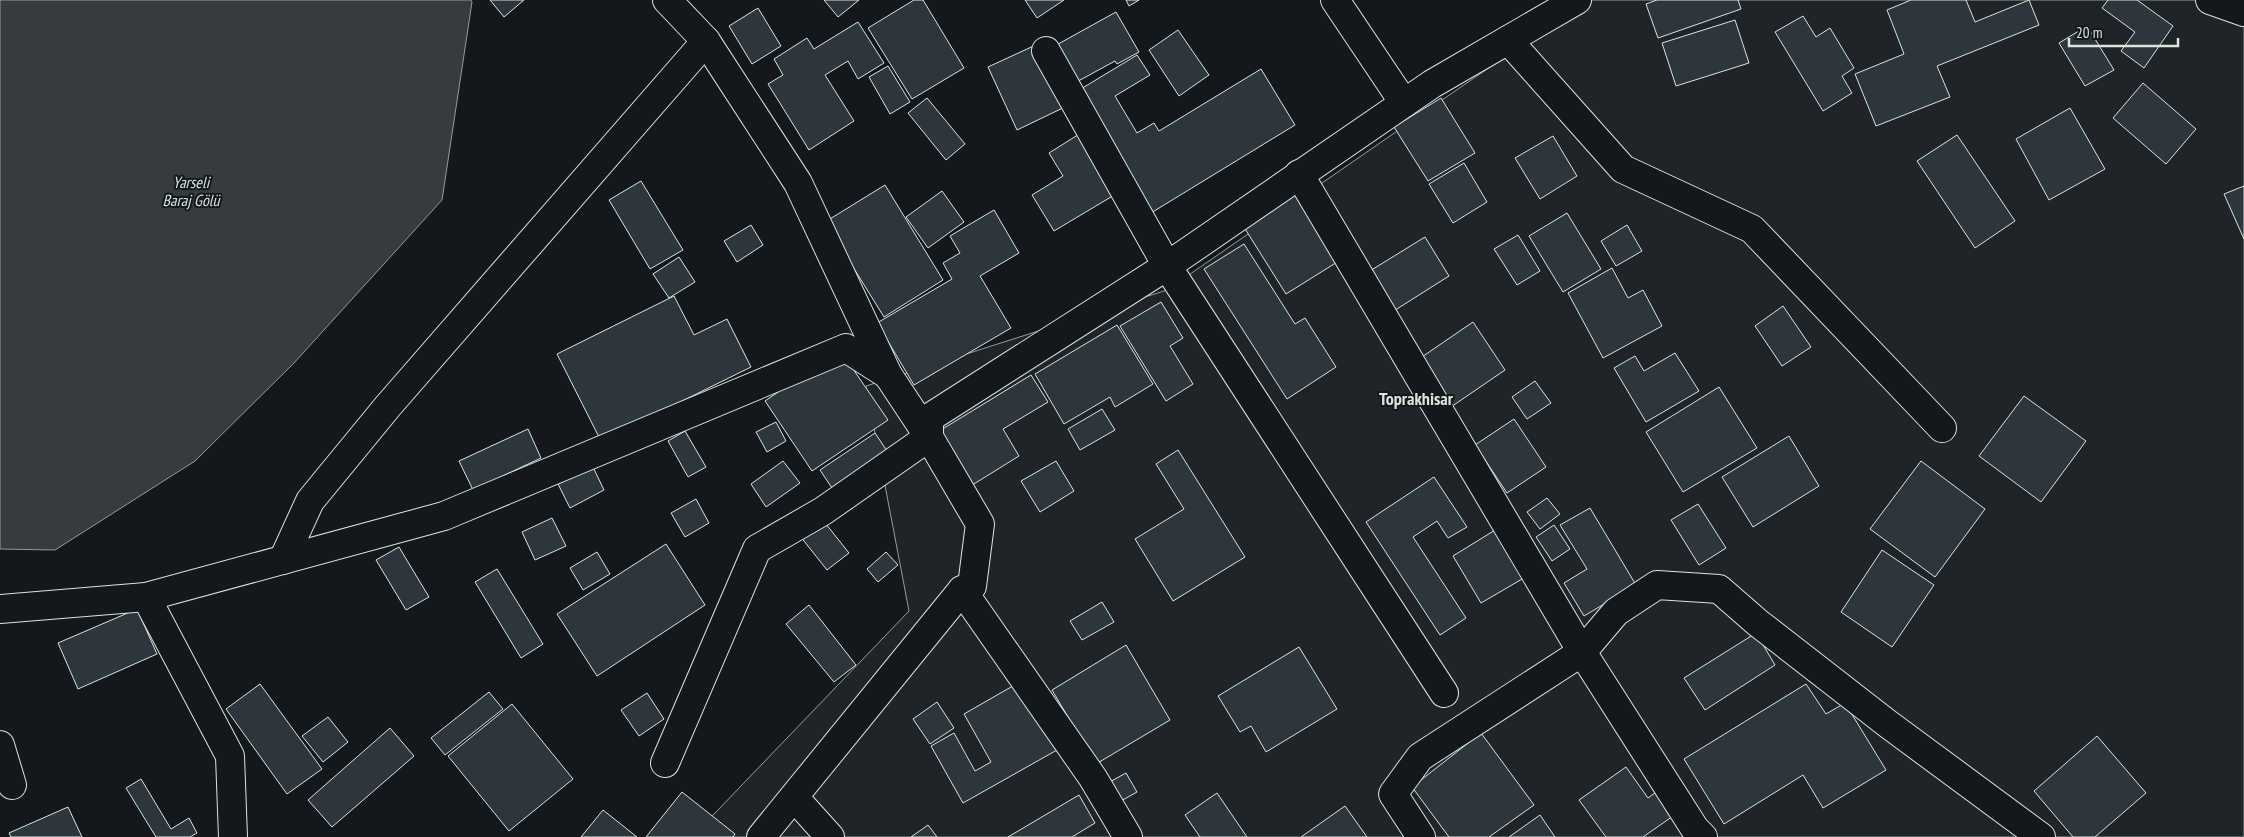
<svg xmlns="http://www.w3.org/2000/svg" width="2244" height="837" viewBox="0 0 2244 837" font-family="'PT Sans Narrow',sans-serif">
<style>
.green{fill:#202428;stroke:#939e99}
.water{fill:#363b3e;stroke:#939e99}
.building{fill:#2c363c;stroke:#d8e6dc}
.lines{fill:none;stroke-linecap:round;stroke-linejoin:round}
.minor-casing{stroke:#d8e6dc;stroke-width:30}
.minor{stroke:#14181c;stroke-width:28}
.labels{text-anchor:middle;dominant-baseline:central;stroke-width:4;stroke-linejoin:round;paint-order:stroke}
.water-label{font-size:16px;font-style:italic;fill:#d8e6dc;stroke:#14181c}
.quarter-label{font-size:18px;font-weight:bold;fill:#d8e6dc;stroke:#14181c}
</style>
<rect width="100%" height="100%" fill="#14181c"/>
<path class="green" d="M 1587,0 L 2244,0 L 2244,837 L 692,837 L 909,611 L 866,386 L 1167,290 Z"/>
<path class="water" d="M 0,0 L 471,0 L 472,2 L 442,200 L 294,363 L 195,461 L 55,550 L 0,549 Z"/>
<g class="building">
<path d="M 490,0 L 524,0 L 504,17 Z"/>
<path d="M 824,0 L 859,0 L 838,17 Z"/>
<path d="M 914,0 L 923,0 L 964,68 L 912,99 L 868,28 Z"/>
<path d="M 1025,0 L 1064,0 L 1037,18 Z"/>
<path d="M 1126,0 L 1139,0 L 1129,6 Z"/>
<path d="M 1657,0 L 1738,0 L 1741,9 L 1658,38 L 1646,4 Z"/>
<path d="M 1911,0 L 1966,0 L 1975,22 L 2029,0 L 2039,25 L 1937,66 L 1950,97 L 1876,126 L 1855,74 L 1904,54 L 1887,10 Z"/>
<path d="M 2108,0 L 2137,0 L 2173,26 L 2144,68 L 2121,51 L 2135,32 L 2102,8 Z"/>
<path d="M 758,8 L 781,46 L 752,64 L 729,26 Z"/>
<path d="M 1116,12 L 1139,52 L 1117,64 L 1115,61 L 1071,85 L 1051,48 Z"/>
<path d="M 1803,16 L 1816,37 L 1830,28 L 1854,68 L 1842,76 L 1852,93 L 1823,111 L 1775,32 Z"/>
<path d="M 1735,20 L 1749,63 L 1676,86 L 1662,43 Z"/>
<path d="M 858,22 L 884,63 L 858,79 L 848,61 L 825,75 L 854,121 L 809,150 L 768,84 L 783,75 L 774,59 L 807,38 L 814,49 Z"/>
<path d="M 2087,26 L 2114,70 L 2085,86 L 2059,43 Z"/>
<path d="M 1178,30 L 1209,75 L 1179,96 L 1149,50 Z"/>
<path d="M 1040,43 L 1069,105 L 1017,130 L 988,67 Z"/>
<path d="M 1137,55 L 1150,75 L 1115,96 L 1137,133 L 1154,123 L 1159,131 L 1261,69 L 1295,125 L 1146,216 L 1071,95 Z"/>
<path d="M 888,66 L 910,102 L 890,114 L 869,77 Z"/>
<path d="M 2143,83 L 2196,129 L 2166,164 L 2113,118 Z"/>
<path d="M 927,98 L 965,144 L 946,160 L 908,113 Z"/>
<path d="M 1441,98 L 1475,153 L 1428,181 L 1394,127 Z"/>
<path d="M 2070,108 L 2105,169 L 2049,200 L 2016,139 Z"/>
<path d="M 1084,131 L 1121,191 L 1054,231 L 1032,195 L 1063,176 L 1049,153 Z"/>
<path d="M 1957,135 L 2015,221 L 1975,248 L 1917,161 Z"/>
<path d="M 1553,136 L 1577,176 L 1540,199 L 1515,158 Z"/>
<path d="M 1464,163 L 1487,202 L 1453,223 L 1429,184 Z"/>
<path d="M 641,181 L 683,250 L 650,269 L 609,200 Z"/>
<path d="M 885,185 L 943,280 L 884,317 L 825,222 Z"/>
<path d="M 2244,186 L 2244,239 L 2224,194 Z"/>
<path d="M 1298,189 L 1342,259 L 1286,294 L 1242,224 Z"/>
<path d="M 942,191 L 964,222 L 928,248 L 906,217 Z"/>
<path d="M 994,210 L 1019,253 L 980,276 L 1011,328 L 914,385 L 877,323 L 952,279 L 943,263 L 960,253 L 950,236 Z"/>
<path d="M 1567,213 L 1601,269 L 1563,292 L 1529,236 Z"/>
<path d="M 751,225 L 763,245 L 737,262 L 724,241 Z"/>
<path d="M 1627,225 L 1642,251 L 1616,266 L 1601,241 Z"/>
<path d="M 1518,235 L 1540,271 L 1517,285 L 1494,249 Z"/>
<path d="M 1425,237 L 1449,276 L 1389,314 L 1365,274 Z"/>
<path d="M 1244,244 L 1295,324 L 1305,318 L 1336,367 L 1287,399 L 1204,269 Z"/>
<path d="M 679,257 L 695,282 L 669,298 L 653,274 Z"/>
<path d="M 1612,268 L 1628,298 L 1643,290 L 1662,326 L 1603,358 L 1568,293 Z"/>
<path d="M 674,296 L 694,335 L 727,319 L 751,367 L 601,441 L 557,354 Z"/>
<path d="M 1161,302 L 1183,338 L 1170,346 L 1193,384 L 1166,401 L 1120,326 Z"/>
<path d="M 1783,306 L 1811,347 L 1782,366 L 1755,326 Z"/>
<path d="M 1473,322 L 1505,370 L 1448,409 L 1416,361 Z"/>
<path d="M 1117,325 L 1153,384 L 1115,407 L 1110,397 L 1064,424 L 1035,374 Z"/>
<path d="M 840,350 L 888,420 L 812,471 L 765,401 Z"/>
<path d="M 1675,353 L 1699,391 L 1646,422 L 1614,368 L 1635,356 L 1644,371 Z"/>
<path d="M 1031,375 L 1048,402 L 1003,429 L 1019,456 L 969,487 L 936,433 Z"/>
<path d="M 1535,381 L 1551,403 L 1527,419 L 1512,397 Z"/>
<path d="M 1719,387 L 1757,448 L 1683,492 L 1646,432 Z"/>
<path d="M 2024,396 L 2086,441 L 2041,502 L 1979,456 Z"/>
<path d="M 1102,409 L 1115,430 L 1080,450 L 1068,429 Z"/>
<path d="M 1514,419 L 1546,467 L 1507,493 L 1475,445 Z"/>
<path d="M 776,422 L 786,441 L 767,452 L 756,432 Z"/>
<path d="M 528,429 L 541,458 L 473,490 L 459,461 Z"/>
<path d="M 685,431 L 706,467 L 688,477 L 668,441 Z"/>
<path d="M 875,433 L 891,457 L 836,494 L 820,470 Z"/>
<path d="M 1789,436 L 1819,486 L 1753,527 L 1722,477 Z"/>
<path d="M 1178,450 L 1245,557 L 1173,601 L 1135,539 L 1184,509 L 1156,464 Z"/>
<path d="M 783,461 L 800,483 L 766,507 L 751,484 Z"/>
<path d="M 1056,461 L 1074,491 L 1040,512 L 1021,481 Z"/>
<path d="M 1921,461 L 1985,509 L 1935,577 L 1870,529 Z"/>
<path d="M 593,467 L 604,490 L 570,508 L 558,484 Z"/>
<path d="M 1434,477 L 1467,527 L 1448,538 L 1437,521 L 1413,537 L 1466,618 L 1440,635 L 1366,522 Z"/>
<path d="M 1547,498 L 1560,514 L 1540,529 L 1527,512 Z"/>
<path d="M 696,499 L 709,523 L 685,537 L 671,513 Z"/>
<path d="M 1698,504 L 1726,548 L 1699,565 L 1671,520 Z"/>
<path d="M 1590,508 L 1636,585 L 1584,616 L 1564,583 L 1587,569 L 1560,525 Z"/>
<path d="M 552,518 L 566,546 L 535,560 L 522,532 Z"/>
<path d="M 822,519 L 849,553 L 827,570 L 800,536 Z"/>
<path d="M 1554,525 L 1570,549 L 1552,561 L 1536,537 Z"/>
<path d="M 1500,527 L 1529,575 L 1481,603 L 1453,556 Z"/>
<path d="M 666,544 L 705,605 L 597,676 L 557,614 Z"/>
<path d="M 399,547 L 429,597 L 406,610 L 376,560 Z"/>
<path d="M 1882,550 L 1934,585 L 1892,647 L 1841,612 Z"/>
<path d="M 597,552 L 610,574 L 583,590 L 570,568 Z"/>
<path d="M 886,552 L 898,565 L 878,582 L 867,569 Z"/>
<path d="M 497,569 L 543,644 L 521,658 L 475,582 Z"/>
<path d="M 1102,602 L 1114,622 L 1082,640 L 1070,621 Z"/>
<path d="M 809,605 L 856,665 L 834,682 L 786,624 Z"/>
<path d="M 137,609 L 157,654 L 78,689 L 58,643 Z"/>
<path d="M 1756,633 L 1775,665 L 1705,710 L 1684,678 Z"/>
<path d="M 1126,645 L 1170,720 L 1096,764 L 1052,690 Z"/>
<path d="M 1299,647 L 1337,709 L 1266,752 L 1251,726 L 1240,732 L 1218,696 Z"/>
<path d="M 1018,683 L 1057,750 L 963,803 L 931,746 L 954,733 L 975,771 L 991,762 L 964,714 Z"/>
<path d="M 260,684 L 322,769 L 287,794 L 226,709 Z"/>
<path d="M 1806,684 L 1826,714 L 1845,703 L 1886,770 L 1823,808 L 1803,775 L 1724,824 L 1684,759 Z"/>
<path d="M 489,692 L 503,709 L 445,755 L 431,738 Z"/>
<path d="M 647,693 L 664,719 L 639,736 L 621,710 Z"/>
<path d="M 937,702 L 954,728 L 930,744 L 913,719 Z"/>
<path d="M 512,704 L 573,779 L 509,831 L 448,756 Z"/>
<path d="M 328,717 L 348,742 L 323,762 L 302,736 Z"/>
<path d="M 390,728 L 414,756 L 332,827 L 308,800 Z"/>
<path d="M 1481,733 L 1534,805 L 1489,837 L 1449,837 L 1412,787 Z"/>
<path d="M 2097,736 L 2146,793 L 2095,837 L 2073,837 L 2034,791 Z"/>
<path d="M 1626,767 L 1648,798 L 1659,790 L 1676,814 L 1643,837 L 1606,837 L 1579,800 Z"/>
<path d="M 1126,773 L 1137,792 L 1119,802 L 1108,783 Z"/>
<path d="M 141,779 L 171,829 L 189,818 L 197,833 L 190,837 L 156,837 L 126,788 Z"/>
<path d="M 682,792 L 735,834 L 733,837 L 646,837 Z"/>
<path d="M 1217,793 L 1247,837 L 1200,837 L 1185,815 Z"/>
<path d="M 1079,795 L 1095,823 L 1072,837 L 1008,837 Z"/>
<path d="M 1345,806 L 1367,837 L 1301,837 Z"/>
<path d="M 68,807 L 82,837 L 11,837 L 9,833 Z"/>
<path d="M 603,810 L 637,837 L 581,837 Z"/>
<path d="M 1540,815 L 1555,837 L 1509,837 Z"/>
<path d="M 928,825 L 937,837 L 911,837 Z"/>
</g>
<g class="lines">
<g class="minor-casing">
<g id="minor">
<path d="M 667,0 L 706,41 L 798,183 L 888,375"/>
<path d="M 1335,0 L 1404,103"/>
<path d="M 2210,0 L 2244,12"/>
<path d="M 1508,40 L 1623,169 L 1752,229 L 1942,428"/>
<path d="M 1046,51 L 1167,266 L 1444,693"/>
<path d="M 1299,174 L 1582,652 L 1695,829 L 1703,837"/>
<path d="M 283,560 L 310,501 L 388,406 L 706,41"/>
<path d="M 962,590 L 1093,778 L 1128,837"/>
<path d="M 146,597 L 230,756 L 233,837"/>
<path d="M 0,609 L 146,597 L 444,516 L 846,348 L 888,375 L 929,437 L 823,511 L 757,549 L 665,763"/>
<path d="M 0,745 L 12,785"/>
<path d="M 794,797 L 830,837"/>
<path d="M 761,837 L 962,590 L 972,586 L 980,524 L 929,437 L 929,418 L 1167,266 L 1432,84 L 1577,0"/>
<path d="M 1421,837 L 1393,794 L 1420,757 L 1582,652 L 1616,612 L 1657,585 L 1719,589 L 1758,623 L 1888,724 L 2041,837"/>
</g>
</g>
<use href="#minor" class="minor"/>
</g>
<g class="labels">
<g class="water-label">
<text x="191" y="182">Yarseli<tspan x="191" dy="18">Baraj Gölü</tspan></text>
</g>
<g class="quarter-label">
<text x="1416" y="398">Toprakhisar</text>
</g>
</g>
<path d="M2069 38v8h109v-8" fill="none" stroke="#d8e6dc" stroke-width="2.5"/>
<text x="2076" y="38" font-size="15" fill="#d8e6dc" stroke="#14181c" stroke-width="4" paint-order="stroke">20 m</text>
</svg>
